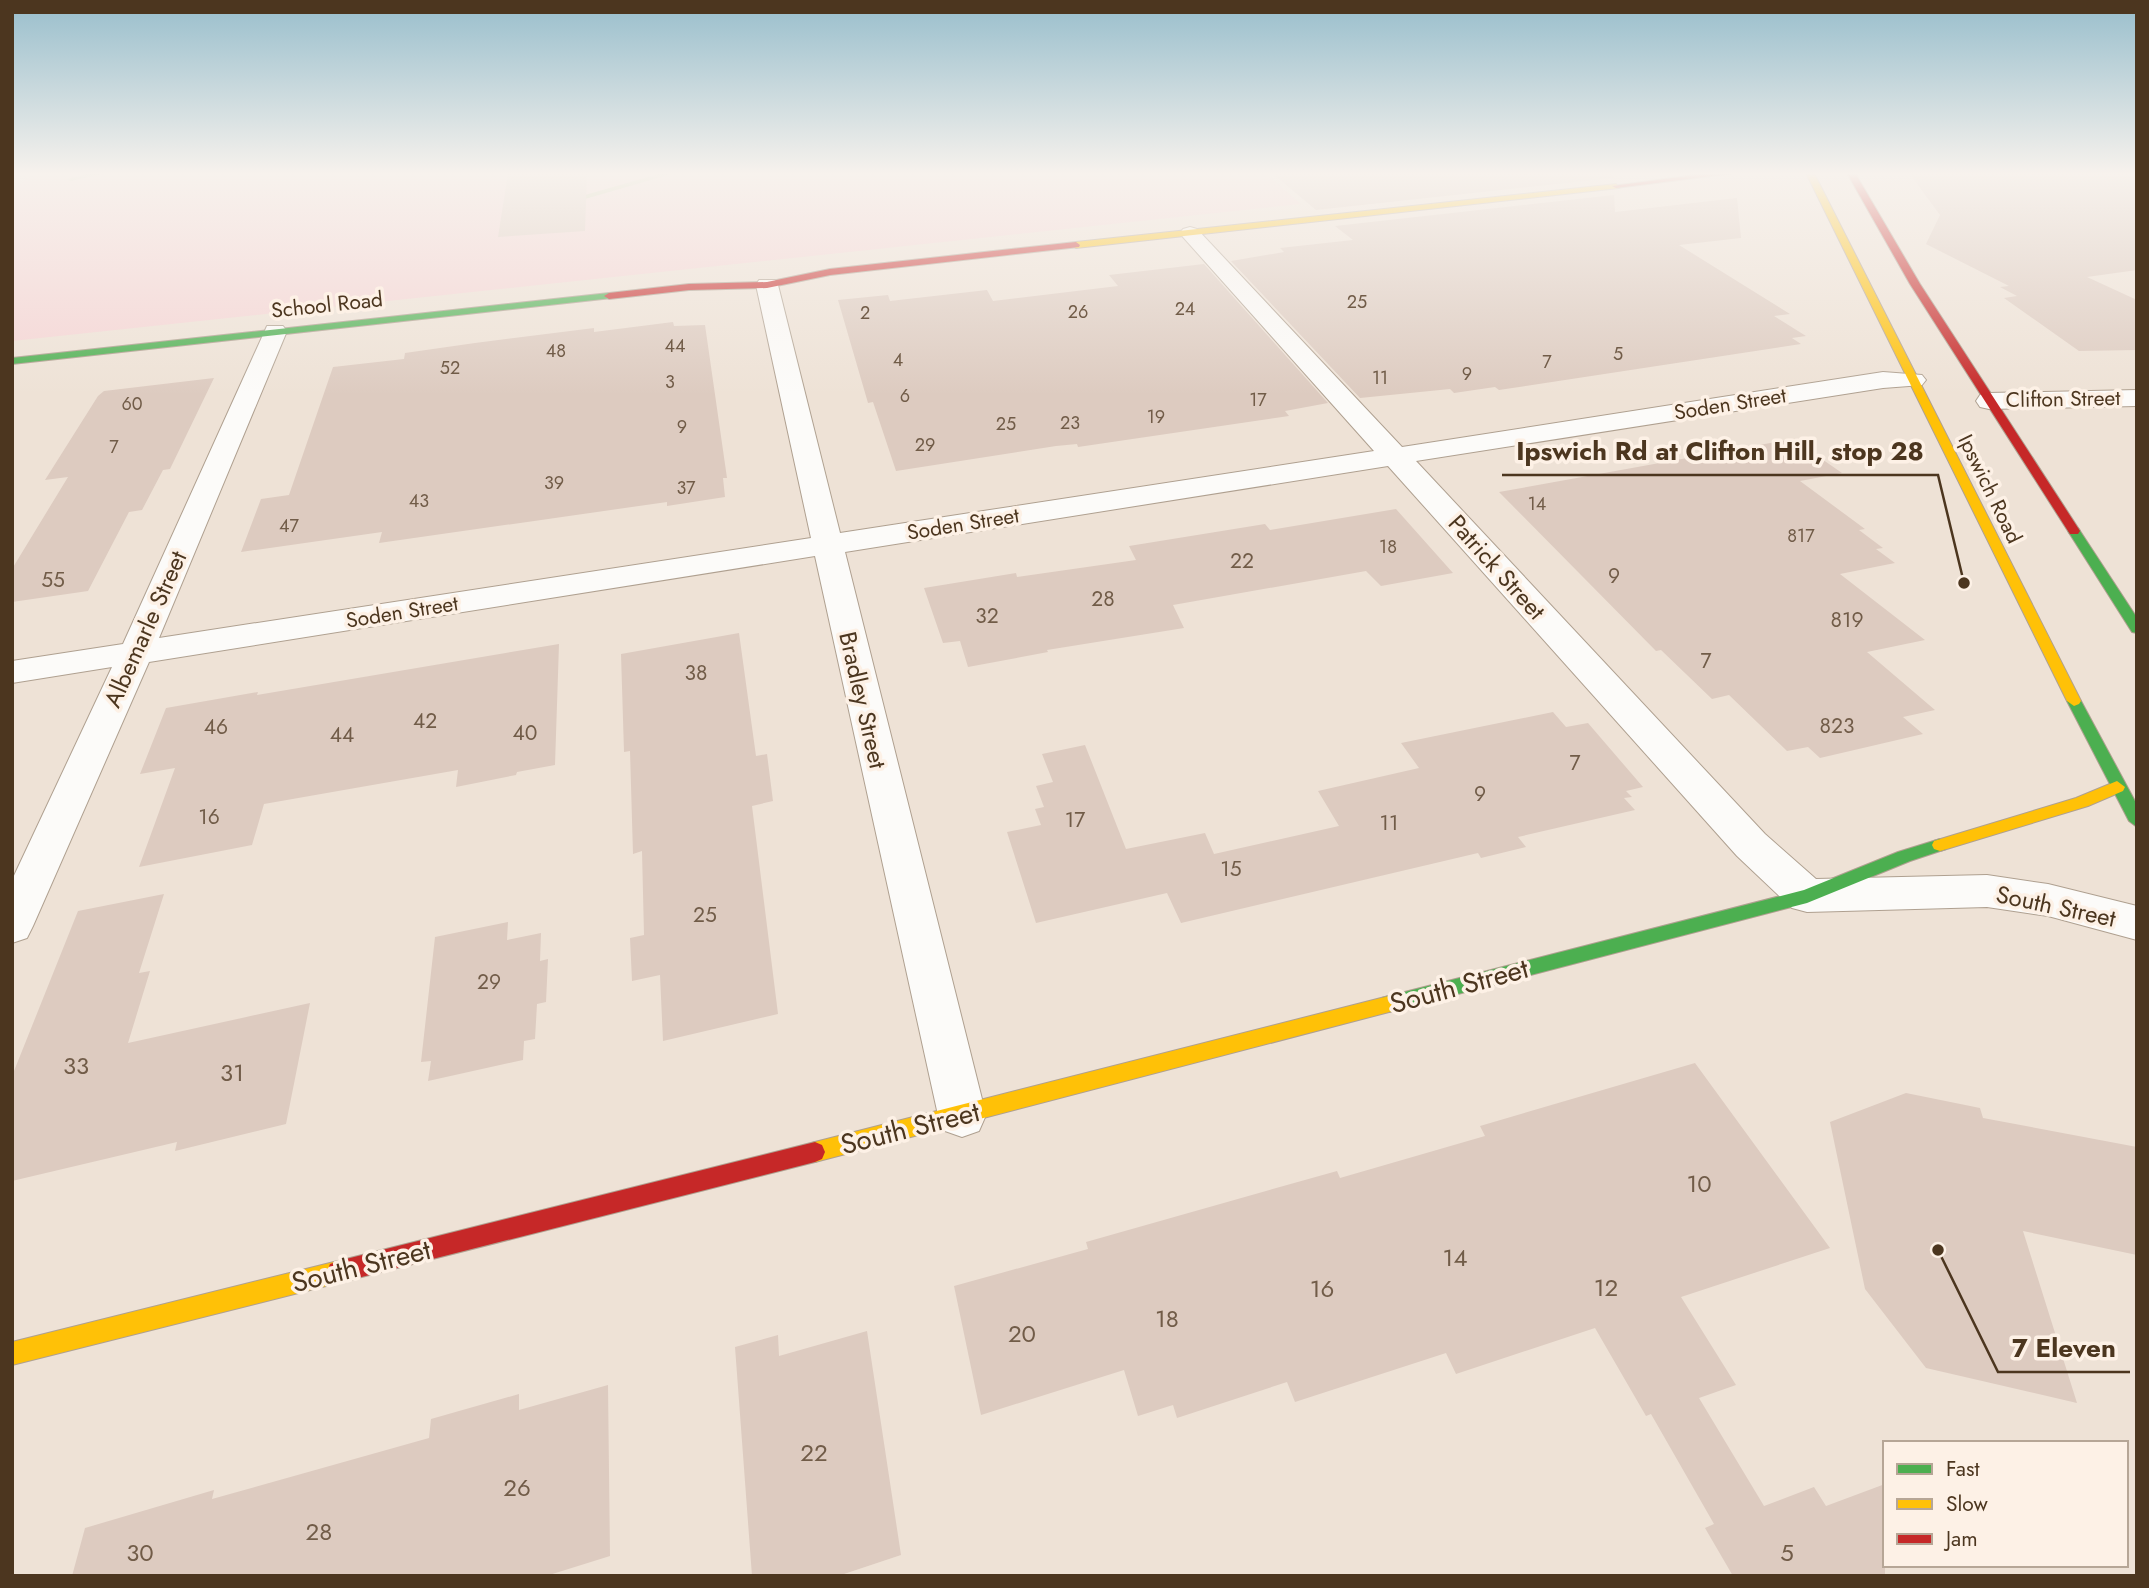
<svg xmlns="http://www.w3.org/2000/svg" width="2149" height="1588" viewBox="0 0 2149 1588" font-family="Jost,sans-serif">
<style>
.green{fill:#f5d4d4}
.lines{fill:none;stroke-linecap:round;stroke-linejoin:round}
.stream{fill:#c1cea2;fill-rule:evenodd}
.building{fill:#ddcbc0}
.street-casing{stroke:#afa090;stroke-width:2}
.fast-casing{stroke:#afa090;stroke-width:2}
.slow-casing{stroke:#afa090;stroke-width:2}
.jam-casing{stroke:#afa090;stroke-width:2}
.street{fill:#fcfbf9;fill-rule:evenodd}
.fast{fill:#4caf50;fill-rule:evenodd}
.slow{fill:#ffc107;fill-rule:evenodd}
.jam{fill:#c62828;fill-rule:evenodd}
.labels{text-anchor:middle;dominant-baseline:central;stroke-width:7;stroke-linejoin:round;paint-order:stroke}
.far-number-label{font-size:18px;fill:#715c48}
.far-street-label{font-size:21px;fill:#4c361f;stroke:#fdf1e6}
.number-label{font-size:21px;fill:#715c48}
.street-label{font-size:24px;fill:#4c361f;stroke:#fdf1e6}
.near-number-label{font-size:24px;fill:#715c48}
.near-street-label{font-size:28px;fill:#4c361f;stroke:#fdf1e6}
.leader{fill:none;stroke:#4c361f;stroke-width:2.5}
.callout-dot{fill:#4c361f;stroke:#fdf1e6;stroke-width:2.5}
.callout-label{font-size:26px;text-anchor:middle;font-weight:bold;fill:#4c361f;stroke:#fdf1e6;stroke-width:7;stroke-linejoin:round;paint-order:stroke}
</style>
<rect width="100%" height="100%" fill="#eee2d6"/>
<path class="green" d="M 32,173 L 1265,173 L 1301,204 L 12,341 L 12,192 Z"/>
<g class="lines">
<g class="stream">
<path d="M 90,173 L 106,173 L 71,181 L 67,179 Z"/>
<path d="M 662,173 L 675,173 L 571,203 L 564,201 Z"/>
</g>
</g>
<g class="building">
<path d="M 508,173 L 587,173 L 585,231 L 498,237 Z"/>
<path d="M 1272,173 L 1612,173 L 1613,178 L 1316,210 Z"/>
<path d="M 1909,173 L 2137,173 L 2137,270 L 2087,277 L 2137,300 L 2137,350 L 2079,351 L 2004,298 L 2017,296 L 2000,287 L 2009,286 L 1926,244 L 1940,215 Z"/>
<path d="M 1614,195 L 1615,212 L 1737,198 L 1741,238 L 1679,245 L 1790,314 L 1774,316 L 1806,336 L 1792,338 L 1801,344 L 1499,390 L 1495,387 L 1454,393 L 1450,389 L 1360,398 L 1231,261 L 1284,252 L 1280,248 L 1353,240 L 1335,226 Z"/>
<path d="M 1204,264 L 1328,403 L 1285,411 L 1289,416 L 1078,447 L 1077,444 L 1056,446 L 896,471 L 873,402 L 868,403 L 838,300 L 888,295 L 890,301 L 987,290 L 993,301 L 1118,286 L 1109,275 Z"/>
<path d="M 673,322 L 674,326 L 705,325 L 727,478 L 723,478 L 725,497 L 667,506 L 667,502 L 379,543 L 382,532 L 241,552 L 261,499 L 289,495 L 333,367 L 404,359 L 405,353 L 475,343 L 594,328 L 594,332 Z"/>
<path d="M 214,378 L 170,469 L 163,470 L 142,510 L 129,512 L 88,591 L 12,602 L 12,569 L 68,477 L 45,480 L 98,396 L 104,391 Z"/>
<path d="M 1793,439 L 1842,473 L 1800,481 L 1865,529 L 1859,530 L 1883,548 L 1876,549 L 1895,563 L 1840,574 L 1925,640 L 1867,652 L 1935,710 L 1903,717 L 1923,734 L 1820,758 L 1808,747 L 1787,751 L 1729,695 L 1712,699 L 1661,650 L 1656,651 L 1499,492 Z"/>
<path d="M 1396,509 L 1453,573 L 1381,586 L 1366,571 L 1173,605 L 1184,628 L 1047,650 L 1048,652 L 968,667 L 960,641 L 943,643 L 924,588 L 1016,573 L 1017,577 L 1136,560 L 1129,546 L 1265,524 L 1270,530 Z"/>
<path d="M 739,633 L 756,756 L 767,754 L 773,801 L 752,806 L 778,1014 L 663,1041 L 660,975 L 632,981 L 630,938 L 644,935 L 642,851 L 633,854 L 630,751 L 624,752 L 621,654 Z"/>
<path d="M 559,644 L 555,765 L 517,772 L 516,775 L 456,787 L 458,770 L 264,804 L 252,845 L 139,867 L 175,768 L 140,774 L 166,708 L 258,692 L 257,695 Z"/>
<path d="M 1553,712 L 1566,727 L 1588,723 L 1643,787 L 1626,791 L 1632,797 L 1624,798 L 1635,810 L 1518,837 L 1526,847 L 1481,858 L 1478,853 L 1181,923 L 1167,893 L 1036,923 L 1007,832 L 1041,825 L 1035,809 L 1044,807 L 1036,786 L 1053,782 L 1042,754 L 1085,745 L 1126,849 L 1205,833 L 1214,854 L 1339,826 L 1318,791 L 1419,768 L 1401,743 Z"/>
<path d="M 164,894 L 139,973 L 150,971 L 128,1043 L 310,1003 L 286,1124 L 175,1151 L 177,1142 L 12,1181 L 12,1076 L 78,911 Z"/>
<path d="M 508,922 L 507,940 L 541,933 L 540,961 L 548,959 L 546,1002 L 537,1004 L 535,1039 L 524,1041 L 523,1060 L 428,1081 L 431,1061 L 421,1062 L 435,937 Z"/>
<path d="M 1695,1063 L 1830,1248 L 1681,1297 L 1736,1385 L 1699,1398 L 1764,1506 L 1814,1487 L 1826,1506 L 1885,1484 L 1885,1576 L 1733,1576 L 1705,1528 L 1714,1524 L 1651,1414 L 1646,1416 L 1595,1328 L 1456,1374 L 1446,1353 L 1295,1402 L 1287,1382 L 1177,1418 L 1173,1405 L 1138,1416 L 1124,1370 L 981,1415 L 954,1286 L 1088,1249 L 1086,1242 L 1266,1191 L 1337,1171 L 1340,1178 L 1485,1136 L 1480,1126 Z"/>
<path d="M 1906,1093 L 1980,1108 L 1983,1118 L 2137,1147 L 2137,1255 L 2023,1231 L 2077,1403 L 1926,1368 L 1865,1289 L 1830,1122 Z"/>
<path d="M 867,1331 L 901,1555 L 838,1576 L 752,1576 L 735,1347 L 778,1335 L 779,1356 Z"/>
<path d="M 608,1385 L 610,1556 L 546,1576 L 72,1576 L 85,1528 L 214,1490 L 212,1499 L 429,1438 L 431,1419 L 519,1394 L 519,1410 Z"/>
</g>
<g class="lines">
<g class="street-casing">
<g id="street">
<path d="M 1190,227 L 1197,229 L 1402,447 L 1883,372 L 1922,375 L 1926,380 L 1922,385 L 1883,388 L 1416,461 L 1765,834 L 1816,879 L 1987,875 L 2048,884 L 2137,906 L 2137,940 L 2048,916 L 1987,907 L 1807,912 L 1792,908 L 1737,856 L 1388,466 L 845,552 L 986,1115 L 979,1131 L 962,1137 L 945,1131 L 938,1115 L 815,556 L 149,662 L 33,926 L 27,938 L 12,943 L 12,880 L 112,667 L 12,683 L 12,661 L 123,644 L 267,326 L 283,326 L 287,331 L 159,638 L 811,538 L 756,285 L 759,280 L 775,280 L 778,285 L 840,533 L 1374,451 L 1183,237 L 1180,233 L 1183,229 Z"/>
<path d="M 2137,390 L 2137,406 L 1989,409 L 1980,407 L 1976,401 L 1980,395 L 1989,393 Z"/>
</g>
</g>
<g class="fast-casing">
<g id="fast">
<path d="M 609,293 L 614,296 L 612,298 L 12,364 L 12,358 Z"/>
<path d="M 2074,527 L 2078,528 L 2137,618 L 2137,633 L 2132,632 L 2068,531 Z"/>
<path d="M 2074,696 L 2081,701 L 2137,805 L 2137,827 L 2129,821 L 2067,701 Z"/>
<path d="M 1940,839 L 1946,841 L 1948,845 L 1946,849 L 1910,861 L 1807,903 L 1389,1012 L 1382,1010 L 1380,1004 L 1382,998 L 1389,996 L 1804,890 L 1898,852 Z"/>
</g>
</g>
<g class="slow-casing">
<g id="slow">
<path d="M 1806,173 L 1814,173 L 2081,701 L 2079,704 L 2074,706 L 2067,701 Z"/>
<path d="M 1616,184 L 1619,188 L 1076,248 L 1072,245 L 1076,242 Z"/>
<path d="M 2117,781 L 2125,787 L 2123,791 L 2088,806 L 1940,851 L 1934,849 L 1932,845 L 1934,841 L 2076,798 Z"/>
<path d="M 1389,996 L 1396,998 L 1398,1004 L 1396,1010 L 1389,1012 L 815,1162 L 808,1159 L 805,1152 L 808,1145 L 815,1142 Z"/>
<path d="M 338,1261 L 346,1264 L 349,1272 L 346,1280 L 338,1283 L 12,1365 L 12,1342 Z"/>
</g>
</g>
<g class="jam-casing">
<g id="jam">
<path d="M 1710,173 L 1735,173 L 1616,188 L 1612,186 Z"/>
<path d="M 1847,173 L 1855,173 L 1920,284 L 2080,531 L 2078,534 L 2070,534 L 2068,531 L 1910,284 Z"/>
<path d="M 1076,242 L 1080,245 L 1079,247 L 830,275 L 767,288 L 689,290 L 609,299 L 604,296 L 609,293 L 689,284 L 767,282 L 830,269 Z"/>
<path d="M 815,1142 L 822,1145 L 825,1152 L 822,1159 L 815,1162 L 338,1283 L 330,1280 L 327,1272 L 330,1264 L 338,1261 Z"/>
</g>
</g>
<use href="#street" class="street"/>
<use href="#fast" class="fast"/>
<use href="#slow" class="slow"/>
<use href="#jam" class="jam"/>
</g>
<linearGradient id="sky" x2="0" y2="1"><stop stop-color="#98becc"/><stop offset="0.44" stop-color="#f7f2ed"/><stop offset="1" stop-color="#f7f2ed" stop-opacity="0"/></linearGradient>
<rect width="2149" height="395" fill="url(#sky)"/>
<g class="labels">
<g class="far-number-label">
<text x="1357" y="302">25</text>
<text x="1185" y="309">24</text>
<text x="1078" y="312">26</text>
<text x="865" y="313">2</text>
<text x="675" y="346">44</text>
<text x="556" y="351">48</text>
<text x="1618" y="354">5</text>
<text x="898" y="360">4</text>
<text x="1547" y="362">7</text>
<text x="450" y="368">52</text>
<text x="1467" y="374">9</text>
<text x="1380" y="378">11</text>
<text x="670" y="382">3</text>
<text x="905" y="396">6</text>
<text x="1258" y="400">17</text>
<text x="132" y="404">60</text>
<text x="1156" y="417">19</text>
<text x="1070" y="423">23</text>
<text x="1006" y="424">25</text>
<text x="682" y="427">9</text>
<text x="925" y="445">29</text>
<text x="114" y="447">7</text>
<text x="554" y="483">39</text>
<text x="686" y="488">37</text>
<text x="419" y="501">43</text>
<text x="1537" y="504">14</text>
<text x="289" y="526">47</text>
<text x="1801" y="536">817</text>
<text x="1388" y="547">18</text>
</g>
<g class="far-street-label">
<text transform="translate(327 305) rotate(-6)">School Road</text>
<text transform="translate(2063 399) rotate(-1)">Clifton Street</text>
<text transform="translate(1730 404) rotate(-9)">Soden Street</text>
<text transform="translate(1990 489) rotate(64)">Ipswich Road</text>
<text transform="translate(963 524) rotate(-9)">Soden Street</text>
<text transform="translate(402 612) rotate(-9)">Soden Street</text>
</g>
<g class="number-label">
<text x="1242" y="561">22</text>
<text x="1614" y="576">9</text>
<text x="53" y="580">55</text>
<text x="1103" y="599">28</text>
<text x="987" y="616">32</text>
<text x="1847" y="620">819</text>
<text x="1706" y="661">7</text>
<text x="696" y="673">38</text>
<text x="425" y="721">42</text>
<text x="1837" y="726">823</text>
<text x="216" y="727">46</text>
<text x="525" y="733">40</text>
<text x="342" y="735">44</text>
<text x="1575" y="763">7</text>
<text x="1480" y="794">9</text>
<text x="209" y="817">16</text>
<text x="1075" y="820">17</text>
<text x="1389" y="823">11</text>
<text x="1231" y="869">15</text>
<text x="705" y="915">25</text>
<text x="489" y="982">29</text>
</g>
<g class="street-label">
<text transform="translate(1497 567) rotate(48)">Patrick Street</text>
<text transform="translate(145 629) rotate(-66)">Albemarle Street</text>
<text transform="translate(863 700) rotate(77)">Bradley Street</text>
<text transform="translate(2056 906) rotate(12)">South Street</text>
</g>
<g class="near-number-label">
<text x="76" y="1065">33</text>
<text x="232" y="1072">31</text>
<text x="1699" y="1183">10</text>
<text x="1455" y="1257">14</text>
<text x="1606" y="1287">12</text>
<text x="1322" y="1288">16</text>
<text x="1167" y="1318">18</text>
<text x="1022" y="1333">20</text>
<text x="814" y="1452">22</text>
<text x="517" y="1487">26</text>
<text x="319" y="1531">28</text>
<text x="140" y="1552">30</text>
<text x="1787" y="1552">5</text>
</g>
<g class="near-street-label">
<text transform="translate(1459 986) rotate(-15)">South Street</text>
<text transform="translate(910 1128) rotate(-14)">South Street</text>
<text transform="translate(361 1266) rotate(-14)">South Street</text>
</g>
</g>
<path class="leader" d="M1964 583L1938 475H1502M1938 1250L1998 1372H2130"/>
<g class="callout-dot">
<circle cx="1964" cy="583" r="7"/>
<circle cx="1938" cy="1250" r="7"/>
</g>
<g class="callout-label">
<text x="1720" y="460">Ipswich Rd at Clifton Hill, stop 28</text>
<text x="2064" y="1357">7 Eleven</text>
</g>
<rect width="2149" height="1588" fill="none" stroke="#4c361f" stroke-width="28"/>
<rect x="1883" y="1441" width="245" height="126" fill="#fdf1e6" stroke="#b6a696" stroke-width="2"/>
<rect x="1897" y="1464" width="35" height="10" fill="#4caf50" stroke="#b6a696" stroke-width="2"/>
<text x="1946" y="1476" font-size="21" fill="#4c361f">Fast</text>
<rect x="1897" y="1499" width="35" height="10" fill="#ffc107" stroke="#b6a696" stroke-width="2"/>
<text x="1946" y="1511" font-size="21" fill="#4c361f">Slow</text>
<rect x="1897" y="1534" width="35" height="10" fill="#c62828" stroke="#b6a696" stroke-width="2"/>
<text x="1946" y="1546" font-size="21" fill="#4c361f">Jam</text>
</svg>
